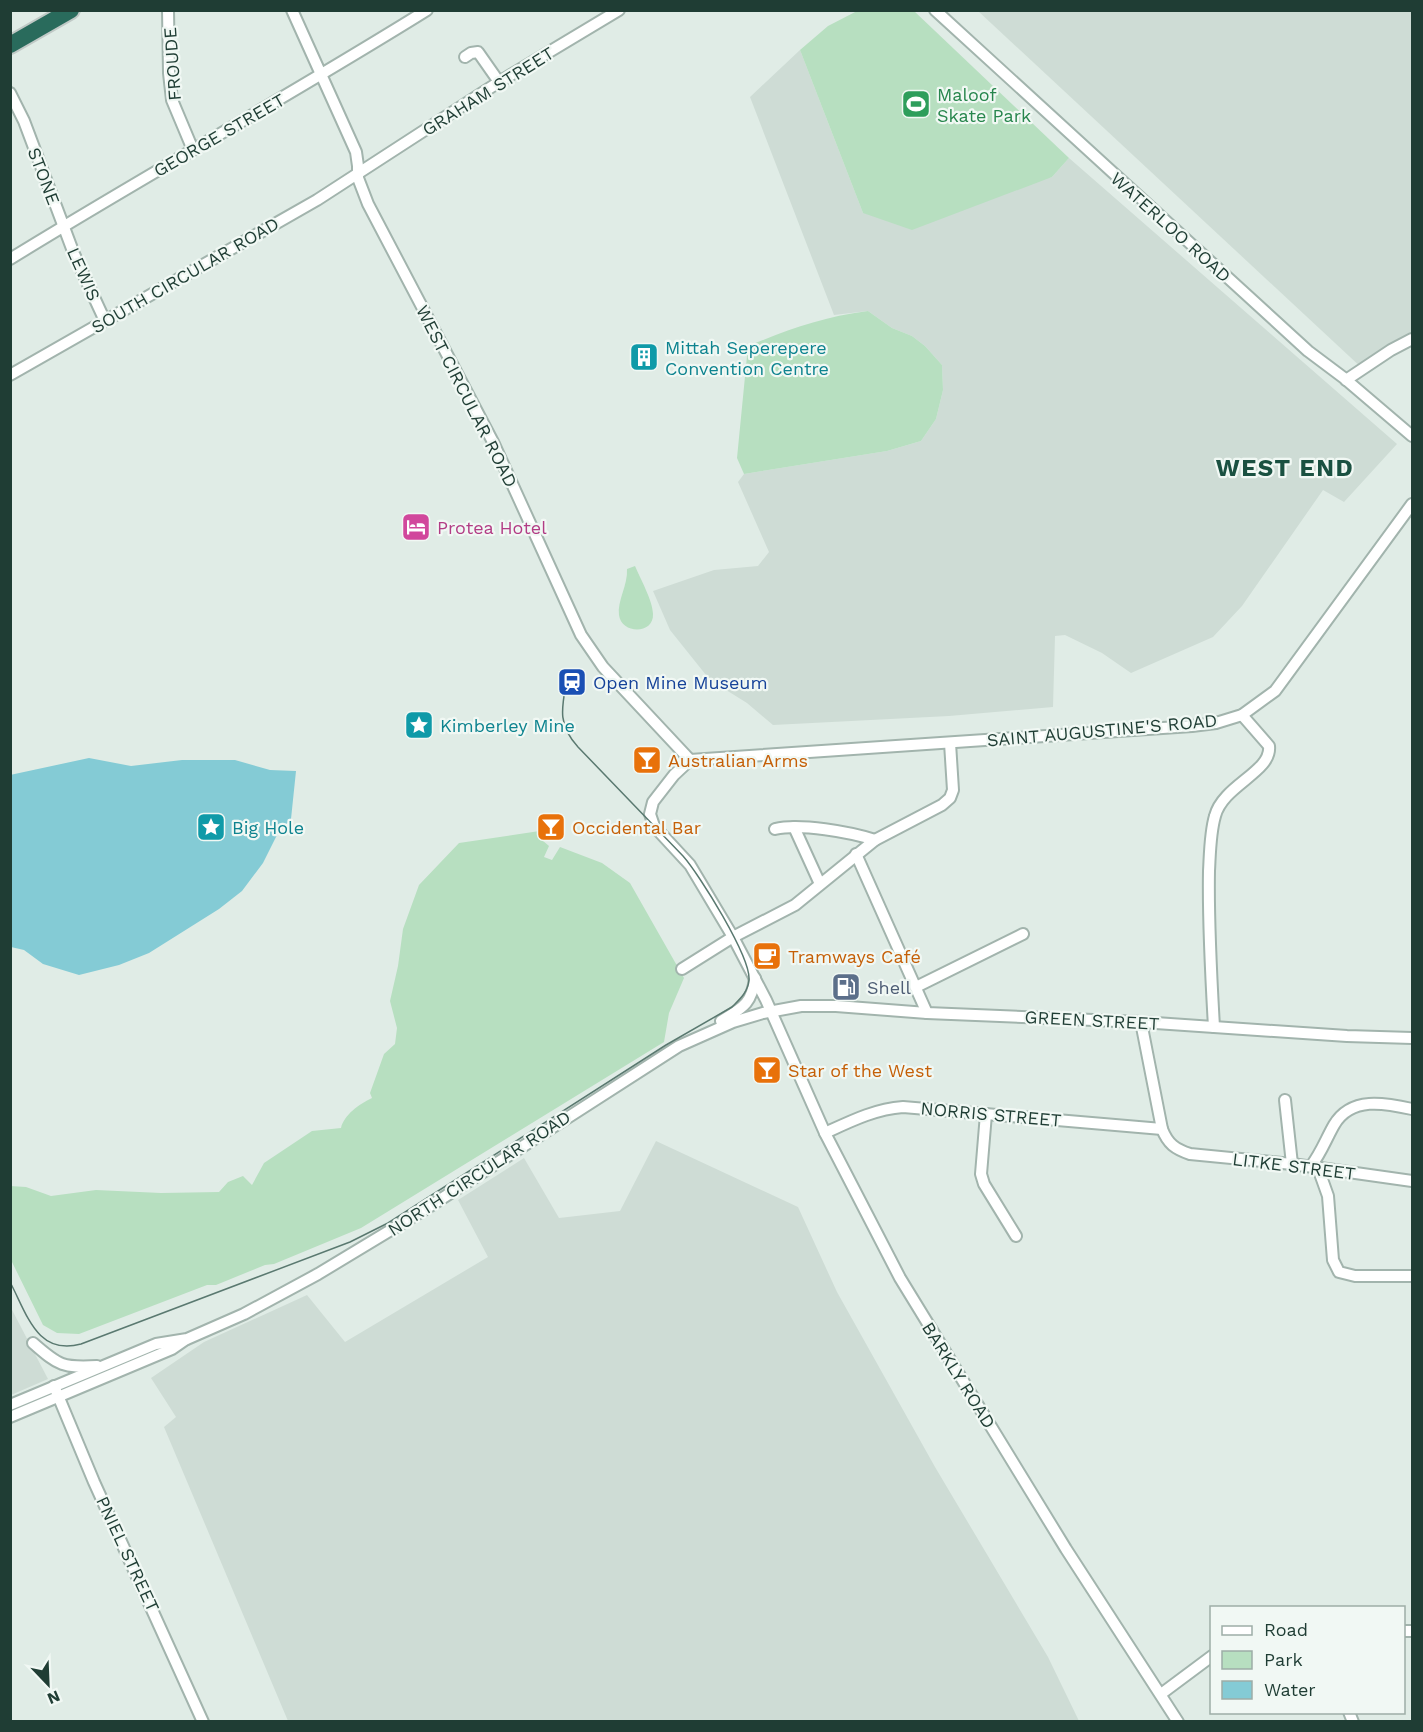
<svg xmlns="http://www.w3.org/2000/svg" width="1423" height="1732" viewBox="0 0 1423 1732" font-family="'Work Sans',sans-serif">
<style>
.built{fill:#cedcd5}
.green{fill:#b7dfc0}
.water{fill:#84cbd5}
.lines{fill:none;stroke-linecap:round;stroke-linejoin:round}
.minor-casing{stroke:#a2b4ad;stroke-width:14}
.highway-casing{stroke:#c0c9c6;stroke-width:20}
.minor{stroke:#fff;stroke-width:10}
.highway{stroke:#296b5c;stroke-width:16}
.tram{stroke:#5a7970;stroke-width:1.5}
.labels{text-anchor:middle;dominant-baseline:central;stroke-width:4.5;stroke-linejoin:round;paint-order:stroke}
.street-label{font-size:18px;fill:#1f3d34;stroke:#f1f8f4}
.leisure-label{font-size:18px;fill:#27864d;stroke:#f1f8f4;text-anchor:start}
.culture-label{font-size:18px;fill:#0d838f;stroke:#f1f8f4;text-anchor:start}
.hotel-label{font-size:18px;fill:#b23c85;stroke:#f1f8f4;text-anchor:start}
.transit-label{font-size:18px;fill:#164399;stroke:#f1f8f4;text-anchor:start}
.food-label{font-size:18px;fill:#c56008;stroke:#f1f8f4;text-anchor:start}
.service-label{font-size:18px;fill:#4e5e75;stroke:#f1f8f4;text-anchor:start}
.district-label{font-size:24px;font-weight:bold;letter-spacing:1.5px;fill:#1a5141;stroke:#f1f8f4}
</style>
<rect width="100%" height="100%" fill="#e0ece6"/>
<g class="built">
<path d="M 978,11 L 1412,11 L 1412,345 L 1364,370 Z"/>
<path d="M 800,50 L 863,213 L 1052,177 L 1069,158 L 1397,444 L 1344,502 L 1323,490 L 1242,606 L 1213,637 L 1131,673 L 1102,653 L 1065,635 L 1055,636 L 1053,707 L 949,716 L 773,725 L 747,703 L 710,680 L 670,630 L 653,591 L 714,570 L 758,566 L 769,552 L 738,482 L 744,474 L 887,451 L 921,441 L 936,419 L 943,390 L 942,365 L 925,346 L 912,336 L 892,328 L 868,311 L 834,315 L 750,97 Z"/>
<path d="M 656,1141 L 798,1207 L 837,1292 L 935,1467 L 1048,1657 L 1079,1721 L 288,1721 L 164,1427 L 176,1417 L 151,1378 L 204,1342 L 307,1295 L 345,1342 L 488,1257 L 458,1200 L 524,1158 L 559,1218 L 620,1211 Z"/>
<path d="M 10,1306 L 48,1379 L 11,1395 L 10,1395 Z"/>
</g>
<g class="green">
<path d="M 859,10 L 914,11 L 1069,158 L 1052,177 L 912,230 L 863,213 L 800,50 L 828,26 Z"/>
<path d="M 868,311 L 892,328 L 912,336 L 925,346 L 942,365 L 943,390 L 936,419 L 921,441 L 887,451 L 744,474 L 737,458 L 748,346 C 790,329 822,317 868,311 Z"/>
<path d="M 635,566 C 640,578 653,601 653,614 C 654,635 621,634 619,615 C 617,601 628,585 627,569 Z"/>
<path d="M 546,830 L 542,840 L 549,846 L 544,857 L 552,860 L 560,847 L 602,863 L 630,883 L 684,978 L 669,1013 L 664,1042 L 361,1228 L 274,1264 L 265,1265 L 216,1285 L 207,1285 L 79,1334 L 57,1333 L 43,1325 L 11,1260 L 10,1186 L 26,1187 L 51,1196 L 96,1190 L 161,1193 L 219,1192 L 228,1182 L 243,1176 L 252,1185 L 264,1163 L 312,1131 L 341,1128 C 344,1115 359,1104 372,1098 L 370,1093 L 384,1054 L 395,1044 L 397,1028 L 390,1001 L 398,966 L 403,929 L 419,885 L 459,843 Z"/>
</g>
<path class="water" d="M 89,758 L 131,766 L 182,760 L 235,760 L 270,770 L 296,771 L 291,819 L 278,833 L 263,863 L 242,891 L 219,909 L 149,953 L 119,965 L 79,975 L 43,964 L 24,950 L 11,947 L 10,775 Z"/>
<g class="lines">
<g class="minor-casing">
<g id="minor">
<path d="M 168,10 L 169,73 L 172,100 L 193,150"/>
<path d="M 292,10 L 356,152 L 358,166 L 358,178 L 368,204 L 493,442 L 581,635 L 603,667 L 690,760"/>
<path d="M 935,10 L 1308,351 L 1344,378 L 1412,436"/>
<path d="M 465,57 L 471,53 L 478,52 L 499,82"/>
<path d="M 10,93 L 24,121 L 74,254 L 105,321"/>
<path d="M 10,259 C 148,174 289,96 427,10"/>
<path d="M 10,375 L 317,200 L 499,82 L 619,10"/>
<path d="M 1346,380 L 1391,350 L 1412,339"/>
<path d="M 690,760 L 674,775 L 653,802 L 650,814 L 654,826 L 690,865 L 733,937 L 766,1000 L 825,1133 L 900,1278 L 1066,1549 L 1178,1722"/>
<path d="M 690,760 L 1192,726 L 1216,723 L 1242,715 L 1275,691 L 1412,504"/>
<path d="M 794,827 L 820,884"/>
<path d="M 775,829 C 800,823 850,832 875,840"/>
<path d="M 856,854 L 927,1013"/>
<path d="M 682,969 L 733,937 L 795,905 L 875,840 L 942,805 L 950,798 L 953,790 L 950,743"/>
<path d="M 916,987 L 1023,934"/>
<path d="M 721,1021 C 742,1008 752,1004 755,978"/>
<path d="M 1141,1022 L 1162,1129 C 1168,1144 1175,1149 1190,1154 L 1292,1164 L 1412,1181"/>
<path d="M 1214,1027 C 1211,975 1208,923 1209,871 C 1210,853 1210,833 1215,816 C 1223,785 1272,772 1269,746 L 1242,715"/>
<path d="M 1285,1100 L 1292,1164"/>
<path d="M 986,1114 L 981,1174 L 984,1184 L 1016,1236"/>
<path d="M 825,1133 C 851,1121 875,1109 903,1107 L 1162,1129"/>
<path d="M 1311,1166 C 1321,1153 1326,1139 1334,1125 C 1351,1096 1385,1103 1412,1109"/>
<path d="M 1318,1168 L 1328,1196 L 1333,1260 L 1339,1272 L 1355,1276 L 1412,1276"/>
<path d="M 33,1343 C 59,1366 63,1368 97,1366"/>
<path d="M 54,1386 L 94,1482 L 203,1722"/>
<path d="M 10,1405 L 156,1344 L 187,1339 L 244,1314 L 318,1274 L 424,1210 L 679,1046 L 733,1022 L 763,1013 L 801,1006 L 836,1006 L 927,1013 L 1141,1022 L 1347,1036 L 1412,1038"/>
<path d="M 10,1417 L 172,1349 L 185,1340"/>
<path d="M 1404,1631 L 1412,1631"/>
<path d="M 1161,1694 L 1212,1656"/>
<path d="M 1349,1712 L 1353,1722"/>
</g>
</g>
<g class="highway-casing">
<path id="highway" d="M 10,45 L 71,10"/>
</g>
<use href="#minor" class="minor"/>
<use href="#highway" class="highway"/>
<path class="tram" d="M 10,1282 C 27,1314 37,1356 81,1344 L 350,1242 L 388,1223 L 666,1045 L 732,1007 C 740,999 748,992 749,980 C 751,957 699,874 683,856 L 578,747 C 555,722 563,704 568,673"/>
</g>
<defs>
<g id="stadium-square" transform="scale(1.5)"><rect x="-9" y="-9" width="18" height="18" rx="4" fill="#2e9e5b" stroke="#f1f8f4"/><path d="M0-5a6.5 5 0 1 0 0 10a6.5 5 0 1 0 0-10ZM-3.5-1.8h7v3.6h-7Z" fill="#fff"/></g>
<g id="building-square" transform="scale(1.5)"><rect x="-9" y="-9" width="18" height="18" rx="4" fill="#0f9aa8" stroke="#f1f8f4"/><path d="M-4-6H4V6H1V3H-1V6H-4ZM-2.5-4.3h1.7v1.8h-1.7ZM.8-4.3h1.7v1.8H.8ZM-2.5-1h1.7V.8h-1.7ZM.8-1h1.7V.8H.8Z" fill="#fff"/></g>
<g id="hotel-square" transform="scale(1.5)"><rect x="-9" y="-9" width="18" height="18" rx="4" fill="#d1479c" stroke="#f1f8f4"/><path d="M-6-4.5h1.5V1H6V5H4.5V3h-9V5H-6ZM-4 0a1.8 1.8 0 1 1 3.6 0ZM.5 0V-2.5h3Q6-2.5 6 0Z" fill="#fff"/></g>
<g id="station-square" transform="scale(1.5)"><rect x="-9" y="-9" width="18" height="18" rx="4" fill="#1a4fb4" stroke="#f1f8f4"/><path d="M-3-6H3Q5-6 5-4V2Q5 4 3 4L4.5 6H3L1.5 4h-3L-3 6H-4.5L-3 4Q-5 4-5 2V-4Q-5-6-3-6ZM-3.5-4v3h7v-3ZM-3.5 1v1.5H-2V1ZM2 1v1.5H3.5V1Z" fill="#fff"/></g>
<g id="sight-square" transform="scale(1.5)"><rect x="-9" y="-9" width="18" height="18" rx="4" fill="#0f9aa8" stroke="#f1f8f4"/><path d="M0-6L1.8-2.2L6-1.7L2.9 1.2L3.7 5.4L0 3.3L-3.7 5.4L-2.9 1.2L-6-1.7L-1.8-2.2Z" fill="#fff"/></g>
<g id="bar-square" transform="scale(1.5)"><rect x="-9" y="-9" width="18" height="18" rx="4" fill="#e8710a" stroke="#f1f8f4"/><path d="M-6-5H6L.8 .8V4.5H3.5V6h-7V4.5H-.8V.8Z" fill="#fff"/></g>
<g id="cafe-square" transform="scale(1.5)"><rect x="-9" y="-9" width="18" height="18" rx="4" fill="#e8710a" stroke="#f1f8f4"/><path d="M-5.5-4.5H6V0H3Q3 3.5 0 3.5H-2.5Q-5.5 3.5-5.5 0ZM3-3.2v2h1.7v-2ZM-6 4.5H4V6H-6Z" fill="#fff"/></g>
<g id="fuel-square" transform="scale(1.5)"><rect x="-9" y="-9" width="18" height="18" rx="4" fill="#5c6f8a" stroke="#f1f8f4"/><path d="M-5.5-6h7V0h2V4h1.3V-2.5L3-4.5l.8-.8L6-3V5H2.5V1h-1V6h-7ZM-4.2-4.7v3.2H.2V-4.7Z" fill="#fff"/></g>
</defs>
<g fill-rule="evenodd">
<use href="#stadium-square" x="916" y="104"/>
<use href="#building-square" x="644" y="357"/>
<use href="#hotel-square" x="416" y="527"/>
<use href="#station-square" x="572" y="682"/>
<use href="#sight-square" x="419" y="725"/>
<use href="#bar-square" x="647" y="760"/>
<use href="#sight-square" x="211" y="827"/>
<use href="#bar-square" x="551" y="827"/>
<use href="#cafe-square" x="767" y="956"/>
<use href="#fuel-square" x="846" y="987"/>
<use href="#bar-square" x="767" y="1070"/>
</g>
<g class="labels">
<g class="street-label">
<text transform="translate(172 64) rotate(-94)">FROUDE</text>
<text transform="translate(488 91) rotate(-32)">GRAHAM STREET</text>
<text transform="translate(219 135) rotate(-30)">GEORGE STREET</text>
<text transform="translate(44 176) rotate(69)">STONE</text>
<text transform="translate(1171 227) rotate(42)">WATERLOO ROAD</text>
<text transform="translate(84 274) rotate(66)">LEWIS</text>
<text transform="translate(185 275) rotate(-30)">SOUTH CIRCULAR ROAD</text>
<text transform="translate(467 396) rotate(63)">WEST CIRCULAR ROAD</text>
<text transform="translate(1102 730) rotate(-5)">SAINT AUGUSTINE'S ROAD</text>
<text transform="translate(1092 1020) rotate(3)">GREEN STREET</text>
<text transform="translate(991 1114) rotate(5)">NORRIS STREET</text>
<text transform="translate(1294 1166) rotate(7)">LITKE STREET</text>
<text transform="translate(479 1173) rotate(-33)">NORTH CIRCULAR ROAD</text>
<text transform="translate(959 1375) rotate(58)">BARKLY ROAD</text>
<text transform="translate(128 1554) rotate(65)">PNIEL STREET</text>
</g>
<g class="leisure-label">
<text x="937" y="94">Maloof<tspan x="937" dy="21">Skate Park</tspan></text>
</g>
<g class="culture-label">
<text x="665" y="347">Mittah Seperepere<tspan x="665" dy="21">Convention Centre</tspan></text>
<text x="440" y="725">Kimberley Mine</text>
<text x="232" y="827">Big Hole</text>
</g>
<g class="hotel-label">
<text x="437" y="527">Protea Hotel</text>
</g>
<g class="transit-label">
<text x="593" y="682">Open Mine Museum</text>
</g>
<g class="food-label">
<text x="668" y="760">Australian Arms</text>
<text x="572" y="827">Occidental Bar</text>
<text x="788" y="956">Tramways Café</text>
<text x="788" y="1070">Star of the West</text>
</g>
<g class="service-label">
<text x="867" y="987">Shell</text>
</g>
<g class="district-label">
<text x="1285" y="468">WEST END</text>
</g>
</g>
<rect width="1423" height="1732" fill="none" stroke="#1f3d34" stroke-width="24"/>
<rect x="1210" y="1606" width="195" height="108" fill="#f1f8f4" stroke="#9dada7" stroke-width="1.5"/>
<rect x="1222" y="1626" width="30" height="9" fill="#ffffff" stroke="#9dada7" stroke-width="1.5"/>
<text x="1264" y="1636" font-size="18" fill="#1f3d34">Road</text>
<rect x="1222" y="1651" width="30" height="18" fill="#b7dfc0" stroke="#9dada7" stroke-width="1.5"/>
<text x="1264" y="1666" font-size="18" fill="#1f3d34">Park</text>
<rect x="1222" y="1681" width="30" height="18" fill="#84cbd5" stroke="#9dada7" stroke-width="1.5"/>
<text x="1264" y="1696" font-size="18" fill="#1f3d34">Water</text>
<g transform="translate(48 1684) rotate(157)" stroke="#f1f8f4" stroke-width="4.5" paint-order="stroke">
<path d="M0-4.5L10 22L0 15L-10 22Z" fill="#1f3d34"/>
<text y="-9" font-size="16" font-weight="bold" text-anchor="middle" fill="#1f3d34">N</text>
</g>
</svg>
